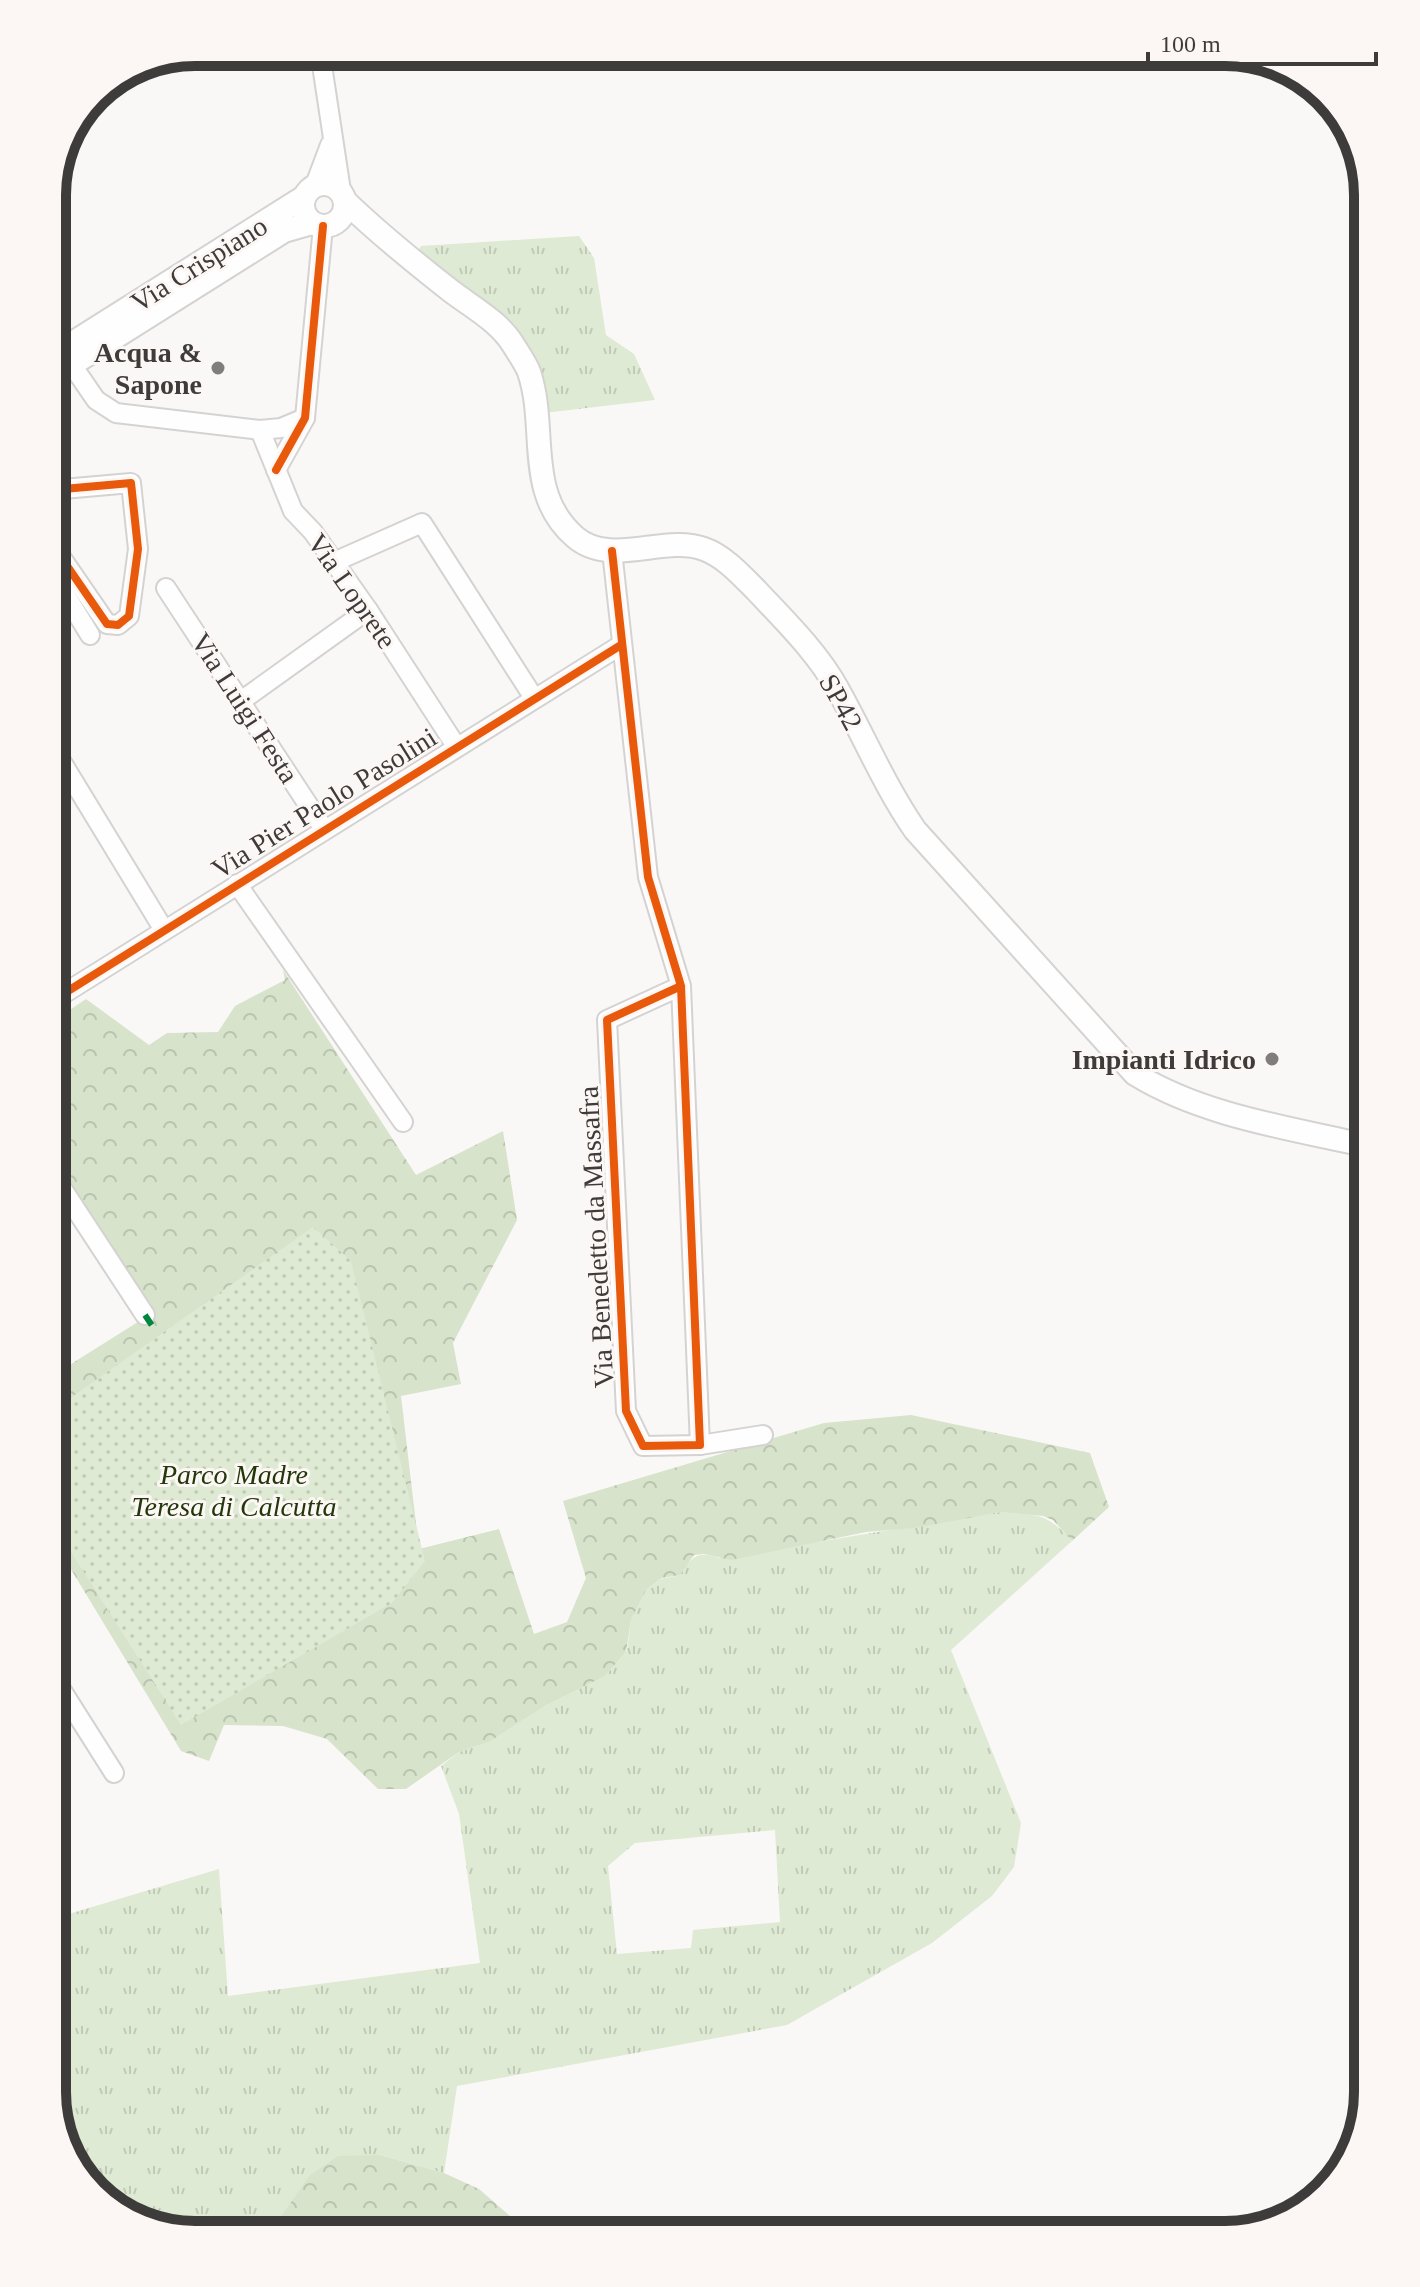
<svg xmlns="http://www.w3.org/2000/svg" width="1420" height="2287" viewBox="0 0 1420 2287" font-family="Georgia,serif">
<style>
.grass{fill:url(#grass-tufts);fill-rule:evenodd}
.forest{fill:url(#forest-crowns)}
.park{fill:url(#park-dots)}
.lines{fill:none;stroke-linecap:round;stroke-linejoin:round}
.minor-casing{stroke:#d5d3d2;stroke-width:22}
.major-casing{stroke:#d5d3d2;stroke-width:26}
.minor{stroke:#fefefe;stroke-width:18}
.major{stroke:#fefefe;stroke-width:22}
.quiet{stroke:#00873e;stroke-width:6;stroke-dasharray:12 6;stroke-linecap:butt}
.cycleway-casing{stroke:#fcf7f4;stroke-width:13}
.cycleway{stroke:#e8590c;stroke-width:8}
.poi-dot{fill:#807e7c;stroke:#fcf7f4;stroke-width:3}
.labels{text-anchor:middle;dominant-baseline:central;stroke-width:6;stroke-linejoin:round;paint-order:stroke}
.street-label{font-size:28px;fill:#3e3c3b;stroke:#fcf7f4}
.poi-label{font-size:28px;font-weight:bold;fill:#3e3c3b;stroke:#fcf7f4;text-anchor:end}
.park-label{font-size:28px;font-style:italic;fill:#22380a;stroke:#fcf7f4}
.rim{fill:none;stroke:#3e3c3b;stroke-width:10}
</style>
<defs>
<pattern id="grass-tufts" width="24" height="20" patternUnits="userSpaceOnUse" patternTransform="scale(2)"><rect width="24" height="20" fill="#deead3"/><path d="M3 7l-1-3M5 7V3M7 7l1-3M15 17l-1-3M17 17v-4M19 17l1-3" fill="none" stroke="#c0cab6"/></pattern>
<pattern id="forest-crowns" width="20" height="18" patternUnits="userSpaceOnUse" patternTransform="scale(2)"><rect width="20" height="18" fill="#d7e3cb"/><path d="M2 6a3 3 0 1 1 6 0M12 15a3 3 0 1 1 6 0" fill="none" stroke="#bac4af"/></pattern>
<pattern id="park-dots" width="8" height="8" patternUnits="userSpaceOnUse" patternTransform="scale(2)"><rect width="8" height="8" fill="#deead3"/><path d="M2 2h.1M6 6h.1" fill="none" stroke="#c0cab6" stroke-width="1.8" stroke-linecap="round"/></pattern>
</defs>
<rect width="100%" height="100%" fill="#faf8f6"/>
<g class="grass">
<path d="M 579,236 L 594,258 L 606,335 L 634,354 L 655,400 L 544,413 L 525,343 L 417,253 L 421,246 Z"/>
<path d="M 1000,1512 C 1038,1516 1045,1511 1072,1541 L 951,1650 L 1021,1823 L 1014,1867 L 992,1896 L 932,1943 L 787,2025 L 457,2086 L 444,2173 L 380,2155 L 288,2209 L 268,2235 L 186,2235 L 116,2211 L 67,2156 L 52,2092 L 52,1919 L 219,1869 L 228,1996 L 480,1963 L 459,1814 L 441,1766 L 459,1752 L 489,1742 L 545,1706 L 605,1676 L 627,1651 L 631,1620 L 646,1590 L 661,1579 L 680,1575 C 691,1557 698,1550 719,1558 ZM 775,1830 L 780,1922 L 693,1930 L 691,1948 L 617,1954 L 608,1866 L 635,1843 Z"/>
</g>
<g class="forest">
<path d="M 283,970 L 416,1175 L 503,1131 L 517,1220 L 453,1343 L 461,1384 L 401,1396 L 419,1549 L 499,1529 L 534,1634 L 567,1622 L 586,1578 L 563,1501 L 824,1423 L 911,1415 L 1090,1453 L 1109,1507 L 1072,1541 L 1053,1520 L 1043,1516 L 1000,1512 L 915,1528 L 866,1532 L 731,1560 L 704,1554 L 694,1555 L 680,1575 L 662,1578 L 646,1590 L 631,1620 L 626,1652 L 605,1676 L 545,1706 L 489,1742 L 459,1752 L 406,1789 L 378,1789 L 327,1739 L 283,1726 L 224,1725 L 209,1761 L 181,1751 L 52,1538 L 52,1376 L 149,1315 L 52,1158 L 52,1022 L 86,999 L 149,1045 L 167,1033 L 218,1032 L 235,1006 L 285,980 Z"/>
<path d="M 380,2155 L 444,2173 L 479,2189 L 532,2235 L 268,2235 L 310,2175 L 338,2156 Z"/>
</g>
<path class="park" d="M 313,1227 L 351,1261 L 425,1561 L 392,1603 L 181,1725 L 52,1522 L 52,1411 Z"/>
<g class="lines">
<g class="minor-casing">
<g id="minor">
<path d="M 320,52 L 341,191"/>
<path d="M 315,185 L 330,145"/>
<path d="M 72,365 L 96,400 L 116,413 L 260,430 L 281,428 L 305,418"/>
<path d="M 260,430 L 293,511 L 313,532 L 368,610 L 456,746"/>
<path d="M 276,470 L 305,418 L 323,226"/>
<path d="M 52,544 L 107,624 L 118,625 L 129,616 L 138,549 L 131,483 L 52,490"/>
<path d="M 612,551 L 648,877 L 681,986 L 700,1445 L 643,1446 L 626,1411 L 607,1020 L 681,986"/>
<path d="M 334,562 L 422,523 L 534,698"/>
<path d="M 52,573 L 90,635"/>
<path d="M 166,588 L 324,829"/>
<path d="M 241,701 L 368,610"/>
<path d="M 52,746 L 164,930"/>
<path d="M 237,884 L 403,1122"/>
<path d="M 52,1001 L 621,645"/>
<path d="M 52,1173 L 145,1315"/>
<path d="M 700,1445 L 763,1435"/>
<path d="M 52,1675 L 114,1773"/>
</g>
</g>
<g class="major-casing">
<g id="major">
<circle cx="324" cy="205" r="21"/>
<path d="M 345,201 C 378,233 414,262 451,291 C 472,307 500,322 514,346 C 519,354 526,364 529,372 C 548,428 524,493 575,537 C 611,568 664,534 704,549 C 724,556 741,575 756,590 C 784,620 817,652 837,688 C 864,736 884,785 915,830 L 1135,1074 C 1203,1116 1290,1128 1368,1146"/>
<path d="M 52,356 L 304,197"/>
<path d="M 52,377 L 284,231 L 312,223"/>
</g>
</g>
<use href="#minor" class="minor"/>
<use href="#major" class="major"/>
<path class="quiet" d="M 145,1315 L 155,1330"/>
<g class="cycleway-casing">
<g id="cycleway">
<path d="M 276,470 L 305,418 L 323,226"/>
<path d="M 52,544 L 107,624 L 118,625 L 129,616 L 138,549 L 131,483 L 52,490"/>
<path d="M 612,551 L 648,877 L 681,986 L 700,1445 L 643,1446 L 626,1411 L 607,1020 L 681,986"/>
<path d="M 52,1001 L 621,645"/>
</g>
</g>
<use href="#cycleway" class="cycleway"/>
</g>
<g class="poi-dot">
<circle cx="218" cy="368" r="8"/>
<circle cx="1272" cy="1059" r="8"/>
</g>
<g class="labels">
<g class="street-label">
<text transform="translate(199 264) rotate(-32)">Via Crispiano</text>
<text transform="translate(352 591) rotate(55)">Via Loprete</text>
<text transform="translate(841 702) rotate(61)">SP42</text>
<text transform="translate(245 708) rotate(57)">Via Luigi Festa</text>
<text transform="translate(324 803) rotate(-32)">Via Pier Paolo Pasolini</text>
<text transform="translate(596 1237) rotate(-93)">Via Benedetto da Massafra</text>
</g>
<g class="poi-label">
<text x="202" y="352">Acqua &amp;<tspan x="202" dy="32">Sapone</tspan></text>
<text x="1256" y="1059">Impianti Idrico</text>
</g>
<g class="park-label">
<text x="234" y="1474">Parco Madre<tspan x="234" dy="32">Teresa di Calcutta</tspan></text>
</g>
</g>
<path d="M0 0H1420V2287H0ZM195 66H1225A129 129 0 0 1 1354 195V2092A129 129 0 0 1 1225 2221H195A129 129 0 0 1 66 2092V195A129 129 0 0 1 195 66Z" fill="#fcf7f4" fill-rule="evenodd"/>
<path class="rim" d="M195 66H1225A129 129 0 0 1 1354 195V2092A129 129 0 0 1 1225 2221H195A129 129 0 0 1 66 2092V195A129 129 0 0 1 195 66Z"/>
<path d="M1148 52v12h228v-12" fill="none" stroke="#3e3c3b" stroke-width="4"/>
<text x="1160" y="52" font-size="24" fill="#3e3c3b" stroke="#fcf7f4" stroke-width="6" paint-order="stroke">100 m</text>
</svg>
